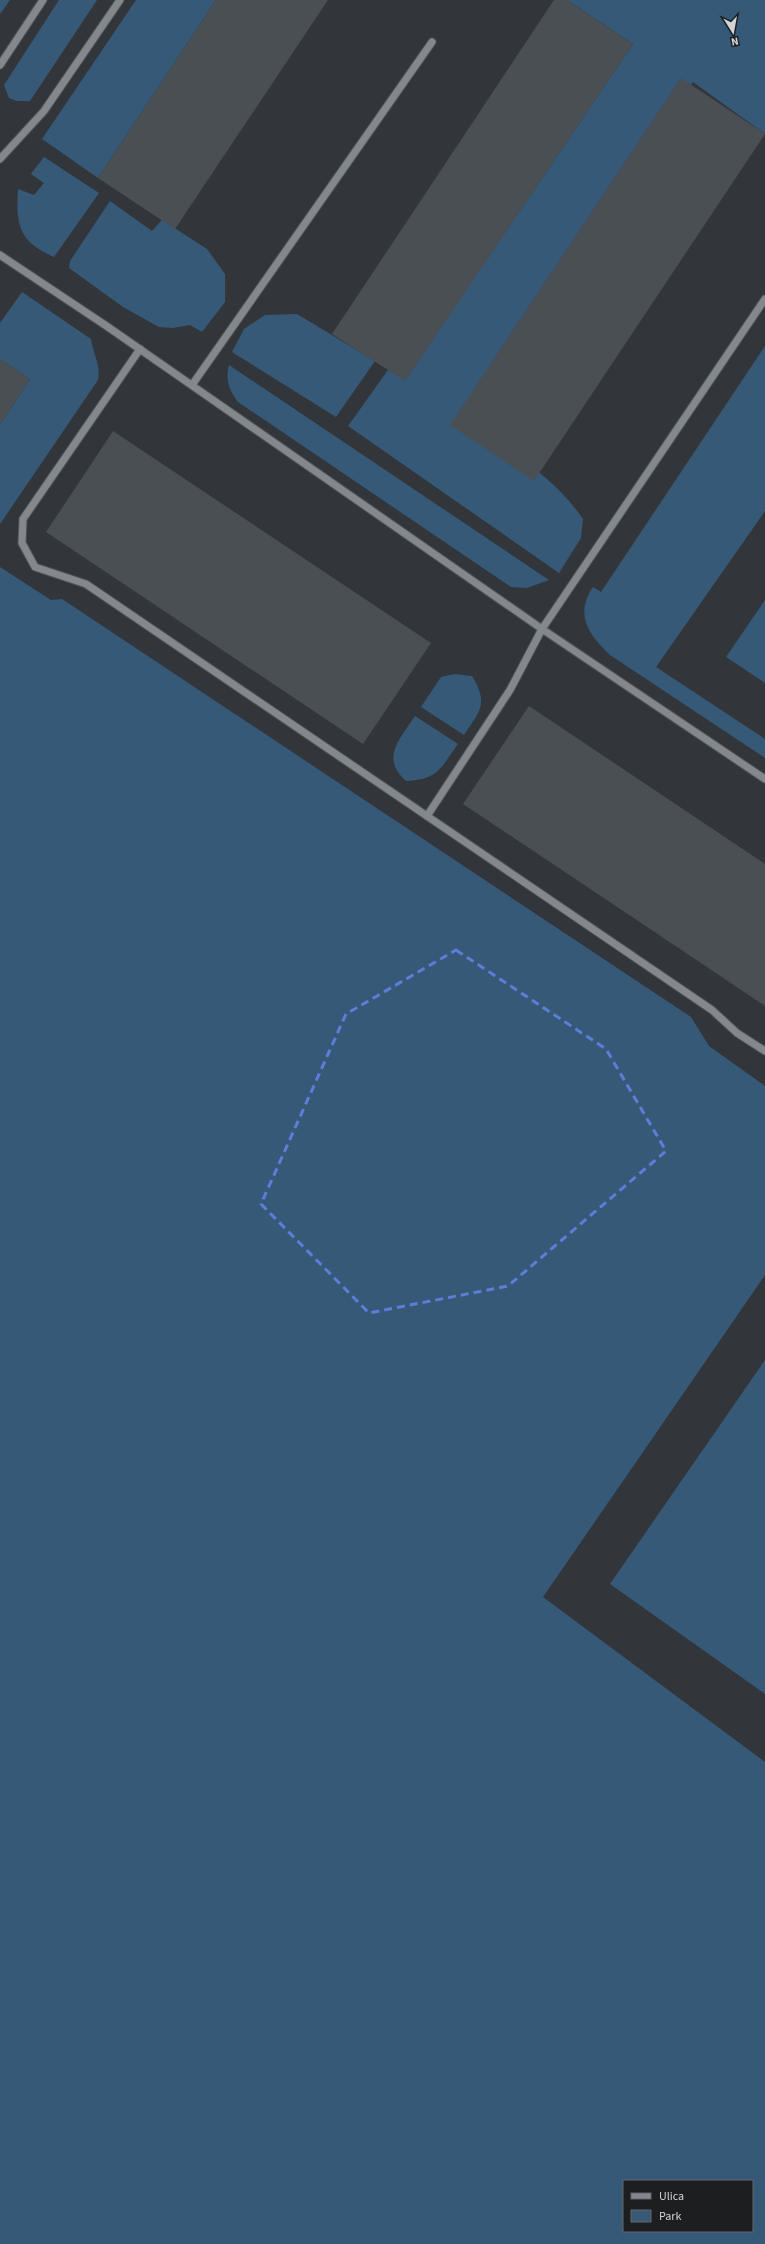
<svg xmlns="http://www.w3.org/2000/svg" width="765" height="2244" viewBox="0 0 765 2244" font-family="'Source Sans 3',sans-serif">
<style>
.green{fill:#365978;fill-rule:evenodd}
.building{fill:#4a4f54}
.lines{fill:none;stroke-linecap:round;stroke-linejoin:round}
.minor-casing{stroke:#515558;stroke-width:9}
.minor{stroke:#82888d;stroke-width:7}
.marked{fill:none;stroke:#5c7dd8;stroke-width:3;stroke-dasharray:8 5;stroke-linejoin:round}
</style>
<rect width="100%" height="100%" fill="#32363b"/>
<g class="green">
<path d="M 0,0 L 10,0 L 0,14 Z"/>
<path d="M 59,0 L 97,0 L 30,101 L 17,101 L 9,98 L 4,85 Z"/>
<path d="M 136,0 L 216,0 L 98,178 L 42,139 Z"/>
<path d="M 567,0 L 765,0 L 765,134 L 693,82 L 461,421 C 507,450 552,473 583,519 L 581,538 L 559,573 L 348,426 L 388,370 L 405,380 L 633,44 Z"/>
<path d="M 44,157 L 99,193 L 54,257 C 18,241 16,225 18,189 L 34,195 L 44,183 L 31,174 Z"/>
<path d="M 110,201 L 152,231 L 162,220 L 207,249 L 225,274 L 225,302 L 202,332 L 190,325 L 173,328 L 159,327 L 123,307 L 69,268 L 70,261 Z"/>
<path d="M 22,292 L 91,339 C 93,354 101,365 98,380 L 0,524 L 0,425 L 30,379 L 0,359 L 0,323 Z"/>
<path d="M 297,314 L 375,361 L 336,417 L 232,352 L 244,329 L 265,315 Z"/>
<path d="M 765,346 L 765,511 L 656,667 L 765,739 L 765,758 L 610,655 C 589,635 574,615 593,587 L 601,592 Z"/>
<path d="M 229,365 L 549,580 L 527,588 L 511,587 L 238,402 C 229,390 225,380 229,365 Z"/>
<path d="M 0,567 L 51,600 L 62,599 L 691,1017 L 709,1046 L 765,1086 L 765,1275 L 543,1597 L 765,1762 L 765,2244 L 0,2244 ZM 624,2181 L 752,2181 L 752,2231 L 624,2231 Z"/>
<path d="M 765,600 L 765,683 L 726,657 Z"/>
<path d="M 455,674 L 472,676 C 489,704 480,711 464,735 L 421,707 L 441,677 Z"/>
<path d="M 415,716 L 458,744 C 440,769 439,779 406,781 C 380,758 400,739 415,716 Z"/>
<path d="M 765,1360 L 765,1694 L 610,1584 Z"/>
</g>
<g class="building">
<path d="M 216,0 L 328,0 L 175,229 L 98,178 Z"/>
<path d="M 554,0 L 567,0 L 633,44 L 405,381 L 332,334 Z"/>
<path d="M 681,78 L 765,134 L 534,481 L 450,425 Z"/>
<path d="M 0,359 L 30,379 L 0,425 Z"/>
<path d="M 113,431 L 431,643 L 363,744 L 46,532 Z"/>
<path d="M 529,706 L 765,864 L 765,1006 L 463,804 Z"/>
</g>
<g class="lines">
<g class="minor-casing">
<g id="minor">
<path d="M 0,65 L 43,0"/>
<path d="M 0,159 L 44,111 L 120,0"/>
<path d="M 0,255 L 108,327 L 542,629 L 765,779"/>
<path d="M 140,349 L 23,519 L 22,543 L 35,567 L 86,584 L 712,1010 L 737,1033 L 765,1051"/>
<path d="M 192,385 L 432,42"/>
<path d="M 427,816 L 510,690 L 542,629 L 765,299"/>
</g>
</g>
<use href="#minor" class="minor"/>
</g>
<path class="marked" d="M 456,950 L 606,1049 L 666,1151 L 508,1286 L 369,1313 L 261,1204 L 346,1014 Z"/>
<rect x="623" y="2180" width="130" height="52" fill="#1c1e20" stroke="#646769"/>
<rect x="631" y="2193" width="20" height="6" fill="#82888d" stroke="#646769"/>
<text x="659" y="2200" font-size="12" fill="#d1d4d7">Ulica</text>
<rect x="631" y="2210" width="20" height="12" fill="#365978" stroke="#646769"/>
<text x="659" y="2220" font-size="12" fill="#d1d4d7">Park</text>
<g transform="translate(733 32) rotate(169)" stroke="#1c1e20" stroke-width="3" paint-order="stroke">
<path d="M0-3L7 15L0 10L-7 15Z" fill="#d1d4d7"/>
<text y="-6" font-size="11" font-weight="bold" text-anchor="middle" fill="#d1d4d7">N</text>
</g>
</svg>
